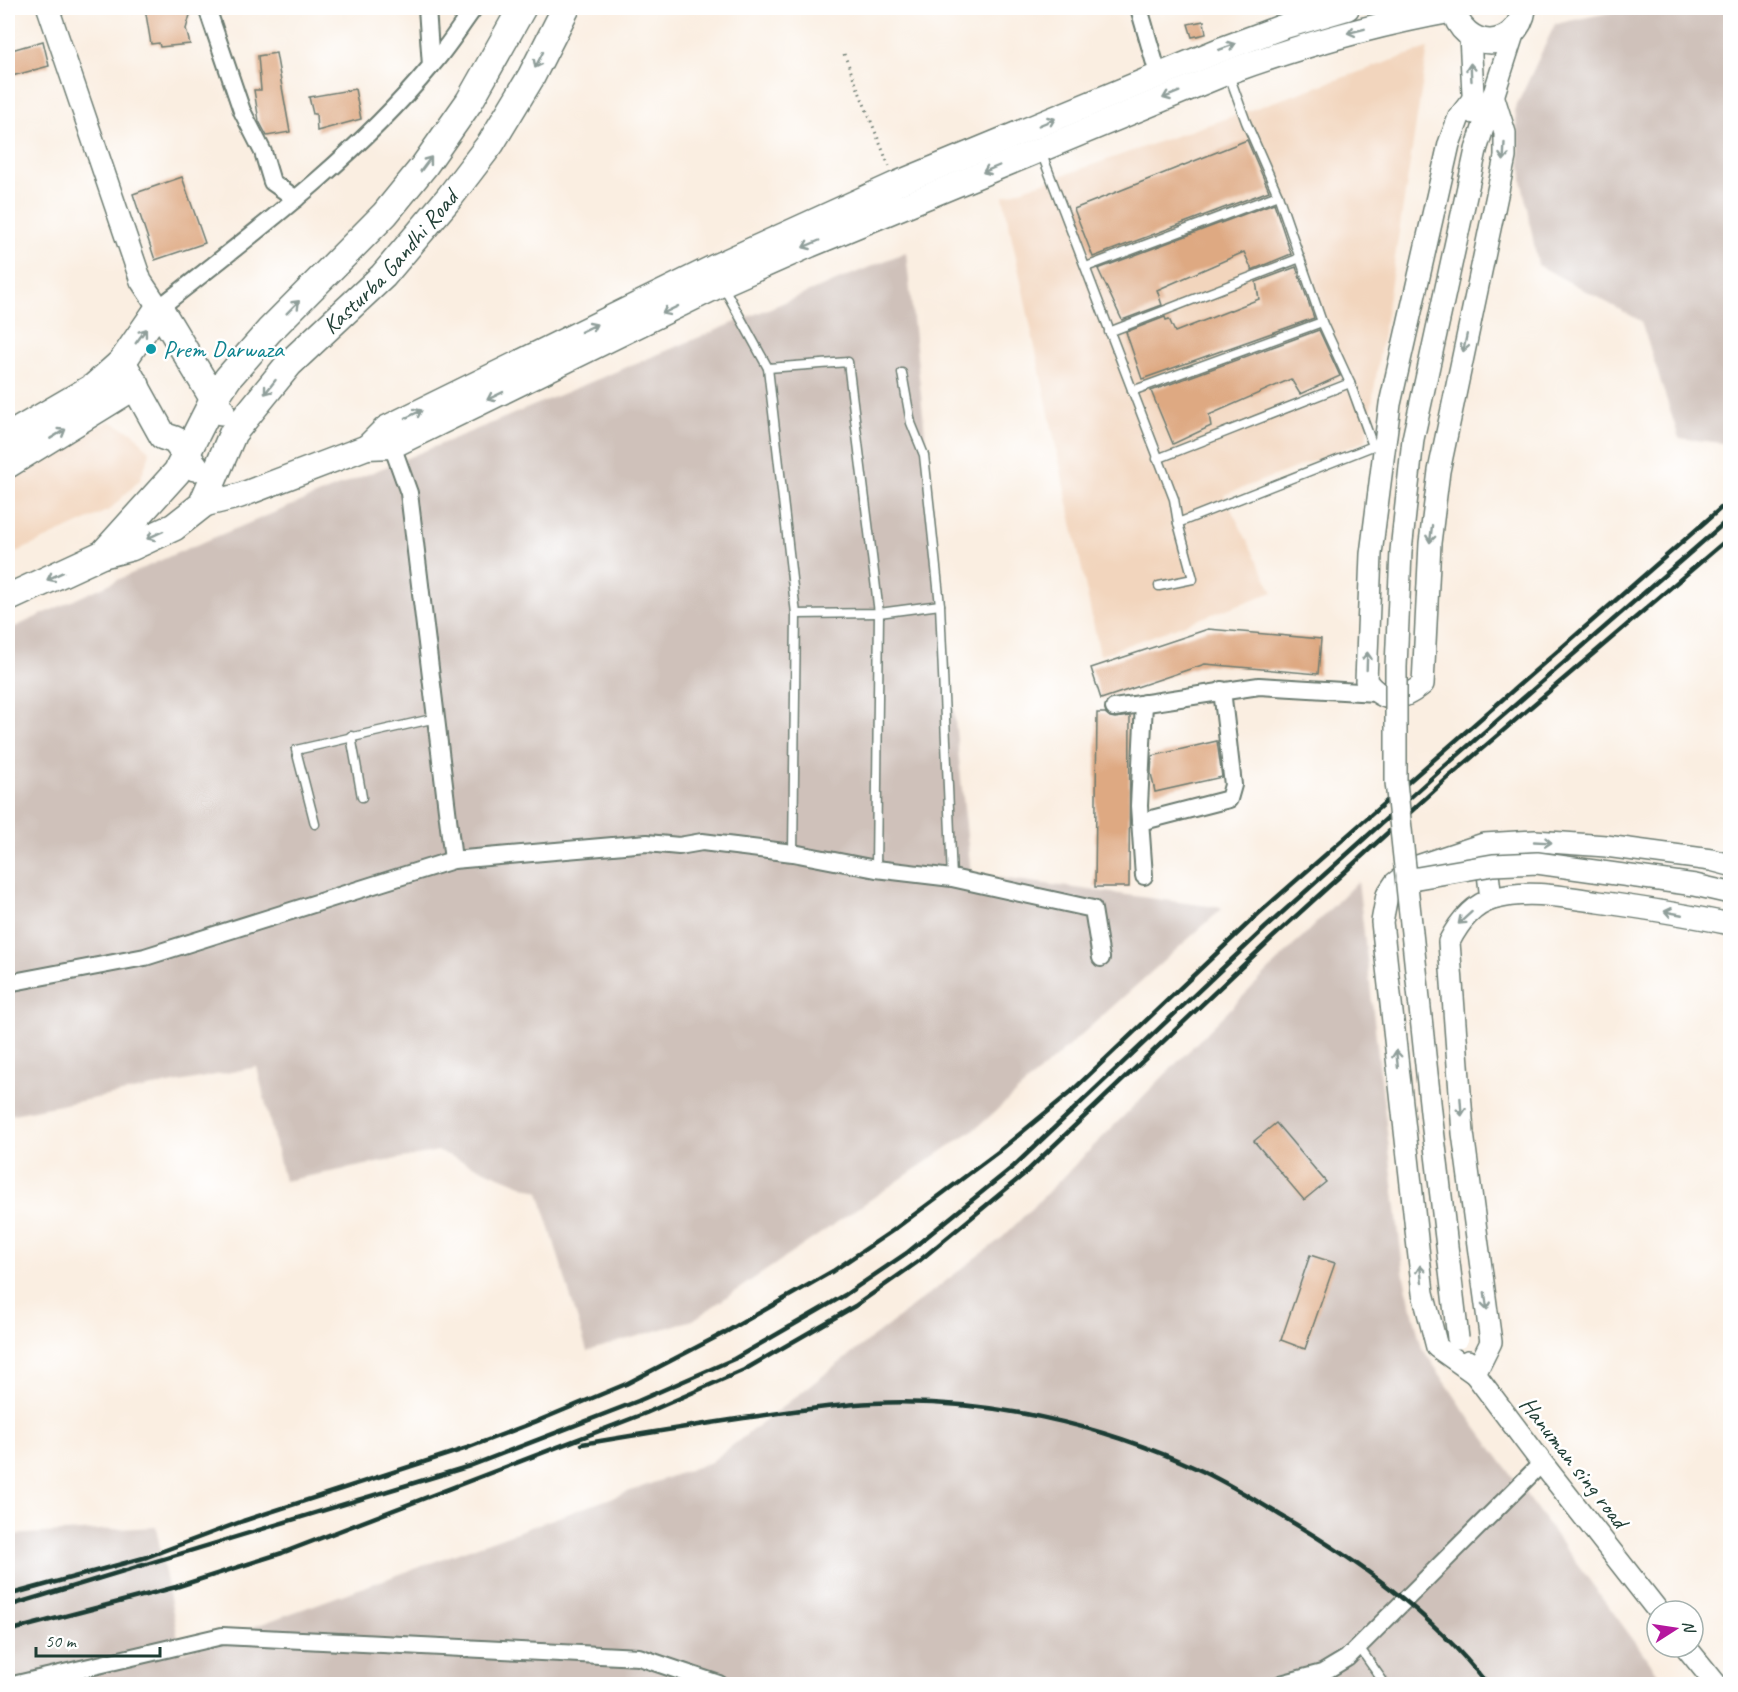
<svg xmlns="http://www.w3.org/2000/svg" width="1738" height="1692" viewBox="0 0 1738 1692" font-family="Caveat,sans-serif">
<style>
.built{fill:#f2d5bd}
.industrial{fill:#cfc1ba}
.building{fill:#dea982}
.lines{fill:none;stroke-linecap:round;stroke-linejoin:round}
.service-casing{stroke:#6c7b71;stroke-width:11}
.minor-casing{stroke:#6c7b71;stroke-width:20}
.tertiary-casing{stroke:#6c7b71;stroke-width:24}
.secondary-casing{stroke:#6c7b71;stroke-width:27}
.primary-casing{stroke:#6c7b71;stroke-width:30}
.path{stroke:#6c7b71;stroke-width:3;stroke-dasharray:1.5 4.5;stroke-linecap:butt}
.service{stroke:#fff;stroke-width:8}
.minor{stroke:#fff;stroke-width:16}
.tertiary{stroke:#fff;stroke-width:21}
.secondary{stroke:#fff;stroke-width:24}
.primary{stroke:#fff;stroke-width:27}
.rail{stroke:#1f3d34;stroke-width:4.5}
.tertiary-bridge-casing{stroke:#6c7b71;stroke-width:24;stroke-linecap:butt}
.tertiary-bridge{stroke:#fff;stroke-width:21}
.oneway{stroke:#8f9e9a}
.culture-dot{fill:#0f9aa8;stroke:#fff;stroke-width:2}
.labels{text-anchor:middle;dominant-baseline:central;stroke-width:5;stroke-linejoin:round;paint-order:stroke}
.street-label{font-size:24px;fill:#1f3d34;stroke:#fff}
.culture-label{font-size:24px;fill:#0d838f;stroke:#fff;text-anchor:start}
</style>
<rect width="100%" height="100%" fill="#fff"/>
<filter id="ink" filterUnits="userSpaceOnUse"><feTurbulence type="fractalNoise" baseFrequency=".0167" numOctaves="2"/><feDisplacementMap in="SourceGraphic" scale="12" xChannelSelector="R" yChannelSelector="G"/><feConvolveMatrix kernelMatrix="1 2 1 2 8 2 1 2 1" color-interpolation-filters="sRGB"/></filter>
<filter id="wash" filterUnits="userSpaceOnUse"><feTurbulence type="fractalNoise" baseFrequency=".008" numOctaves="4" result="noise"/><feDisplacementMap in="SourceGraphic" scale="24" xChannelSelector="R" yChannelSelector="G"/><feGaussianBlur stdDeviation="1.35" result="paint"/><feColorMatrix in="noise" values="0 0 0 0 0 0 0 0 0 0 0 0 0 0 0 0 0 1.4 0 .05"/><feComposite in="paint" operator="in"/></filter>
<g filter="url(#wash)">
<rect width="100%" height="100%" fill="#faeee1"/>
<g class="built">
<path d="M 1428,48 L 1366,441 L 1224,495 L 1273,592 L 1100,655 L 1003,196 Z"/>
<path d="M 109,421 L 134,433 L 150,453 L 140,480 L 109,510 L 8,556 L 8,465 Z"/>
</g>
<g class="industrial">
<path d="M 1631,8 L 1730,8 L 1730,444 L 1679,438 L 1641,321 L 1538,265 L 1523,187 L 1515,109 L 1555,24 Z"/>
<path d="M 906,252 L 971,874 L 1223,908 L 979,1126 L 693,1320 L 587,1351 L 539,1192 L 438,1151 L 284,1181 L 257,1067 L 8,1115 L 8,630 L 179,552 Z"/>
<path d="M 1358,881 L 1404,1278 L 1422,1348 L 1471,1420 L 1666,1684 L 8,1684 L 8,1535 L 156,1527 L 181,1653 L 711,1462 L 1003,1237 Z"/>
</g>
<g id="blocks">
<g class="building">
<path d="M 145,8 L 192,8 L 186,29 L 190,44 L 160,47 L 159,43 L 151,44 Z"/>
<path d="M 1204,21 L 1206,34 L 1192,37 L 1188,24 Z"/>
<path d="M 43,41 L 49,66 L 8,77 L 8,51 Z"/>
<path d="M 276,53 L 290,132 L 267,136 L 259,121 L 254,90 L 261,90 L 258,56 Z"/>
<path d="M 355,89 L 361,119 L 317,131 L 316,114 L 313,114 L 309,97 Z"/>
<path d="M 1247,140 L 1269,191 L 1093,257 L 1074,209 Z"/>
<path d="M 182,177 L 205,243 L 155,260 L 133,194 Z"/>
<path d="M 1274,203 L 1291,254 L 1252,270 L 1244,252 L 1157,290 L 1162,305 L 1122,320 L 1098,269 Z"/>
<path d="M 1296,267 L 1314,318 L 1142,379 L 1126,332 L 1165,317 L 1166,320 L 1169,319 L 1175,332 L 1259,299 L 1256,282 Z"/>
<path d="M 1319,330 L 1340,376 L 1300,394 L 1291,379 L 1209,415 L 1211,426 L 1173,444 L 1151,391 Z"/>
<path d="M 1208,629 L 1321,639 L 1318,674 L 1205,664 L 1101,699 L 1091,668 Z"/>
<path d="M 1097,713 L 1105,713 L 1110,717 L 1115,718 L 1130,716 L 1129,887 L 1095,887 Z"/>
<path d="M 1217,741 L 1222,777 L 1155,792 L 1151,773 L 1152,756 Z"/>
<path d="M 1276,1123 L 1326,1182 L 1304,1200 L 1254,1141 Z"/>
<path d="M 1310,1255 L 1335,1263 L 1305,1349 L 1281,1340 Z"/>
</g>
</g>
</g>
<g filter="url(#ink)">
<use href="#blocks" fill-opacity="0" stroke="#6c7b71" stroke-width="1.5"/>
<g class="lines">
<g class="service-casing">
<g id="service">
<path d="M 1041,152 L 1174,499 L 1178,523 L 1373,446 L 1350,383 L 1322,322 L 1278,195 L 1246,122 L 1229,75"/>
<path d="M 1086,267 L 1278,195"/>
<path d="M 723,286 L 768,368 L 796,614 L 793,853"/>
<path d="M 1109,332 L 1300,258"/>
<path d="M 768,368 L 848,362 L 879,613 L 876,869"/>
<path d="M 902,373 L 911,423 L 924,455 L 940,605 L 952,878"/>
<path d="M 1132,391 L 1322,322"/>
<path d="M 1157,459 L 1350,383"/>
<path d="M 1159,586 L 1193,579 L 1178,523"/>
<path d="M 796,614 L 879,613 L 940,605"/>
<path d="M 351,736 L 362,797"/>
<path d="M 315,824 L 296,750 L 436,718"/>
<path d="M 1359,1647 L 1385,1684"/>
</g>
</g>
<g class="minor-casing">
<g id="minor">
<path d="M 207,8 L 242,111 L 263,152 L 272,182 L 296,199"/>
<path d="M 427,8 L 431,66"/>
<path d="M 1139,8 L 1158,74"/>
<path d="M 159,308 C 254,233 353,160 431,66 C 447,48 460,27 474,8"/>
<path d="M 389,437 L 409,493 L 453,860"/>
<path d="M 1144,703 L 1139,806 L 1144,876"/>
<path d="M 1114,708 L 1259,686 L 1376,693"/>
<path d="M 1140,822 L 1229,799 L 1233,785 L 1222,690"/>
<path d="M 8,983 L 145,957 L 453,860 L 647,843 L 679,846 L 702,842 L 793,853 L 876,869 L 952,878 L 1093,909 L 1101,958"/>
<path d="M 17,1684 L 222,1636 L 639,1657 L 719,1684"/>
<path d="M 1281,1684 L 1322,1673 L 1347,1658 L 1542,1463"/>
</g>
</g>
<g class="tertiary-casing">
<g id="tertiary">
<path d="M 48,8 L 141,281 L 159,308"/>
<path d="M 1470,36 L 1474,113"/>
<path d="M 1473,99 L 1459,117 L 1449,144 L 1390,404 L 1371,554 L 1366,681 C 1385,705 1401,702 1423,684 L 1430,543 L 1439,471 L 1505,157 L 1505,133 L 1493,95"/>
<path d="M 1476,150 L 1514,31"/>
<path d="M 1485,848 L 1491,899"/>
<path d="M 1730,865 L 1711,860 L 1606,846 L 1535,841 L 1484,844 L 1415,867 L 1395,883 L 1387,895 L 1382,922 L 1423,1293 L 1437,1347 L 1475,1374 L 1491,1342 L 1463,1133 L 1449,942 C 1458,924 1472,905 1493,899 C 1527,889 1565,897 1599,902 C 1643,908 1687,915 1730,924"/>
<path d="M 1468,1361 L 1475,1374 L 1542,1463 L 1658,1611"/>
<path d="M 1686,1647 L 1716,1684"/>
</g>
</g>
<g class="secondary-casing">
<g id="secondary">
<path d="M 1453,8 C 1463,52 1517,53 1524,8"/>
<path d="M 367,447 L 386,428 L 714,267 L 896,184 L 1220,50 L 1282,27 L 1347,8"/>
<path d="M 202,505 L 239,496 L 367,447 L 392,446 L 722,284 L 810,245 L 1228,72 C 1302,45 1376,24 1454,10"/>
</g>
</g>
<g class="primary-casing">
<g id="primary">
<path d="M 122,362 L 163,436 L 175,440 L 195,467"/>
<path d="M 8,437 L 94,387 L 122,362 L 159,308 L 221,411"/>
<path d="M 8,464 L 136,385"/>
<path id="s1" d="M 104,554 L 131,547 L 174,527 L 202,505 L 233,433 L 289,364 L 383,276 L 449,198 L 491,143 L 531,77 L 566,8"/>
<path d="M 8,598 L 103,554 L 177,472 L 214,399 L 228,378 L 269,331 L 385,214 L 424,166 L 469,102 L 522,8"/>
</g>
</g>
<path class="path" d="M 844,54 L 889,166"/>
<use href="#service" class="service"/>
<use href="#minor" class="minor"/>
<use href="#tertiary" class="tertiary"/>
<use href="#secondary" class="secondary"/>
<use href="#primary" class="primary"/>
<g class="rail">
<path d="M 582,1444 C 636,1435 690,1426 744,1418 C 787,1412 830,1405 873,1403 C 986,1398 1099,1423 1202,1471 C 1229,1484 1254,1499 1280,1515 C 1357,1560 1432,1613 1487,1684"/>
<path d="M 8,1595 L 147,1557 L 243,1521 L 467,1448 L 535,1422 L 626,1384 L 724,1333 L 833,1271 L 895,1229 L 998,1152 L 1072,1091 L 1258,914 L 1730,500"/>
<path d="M 8,1606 L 470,1466 L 638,1401 L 734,1359 L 845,1295 L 908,1252 L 1014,1166 L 1265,928 L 1444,767 L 1730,518"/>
<path d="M 8,1631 L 176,1587 L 282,1553 L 646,1413 L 744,1370 L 855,1306 L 919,1261 L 1023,1175 L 1272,938 L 1450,776 L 1730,537"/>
</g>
<g class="tertiary-bridge-casing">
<g id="tertiary-bridge">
<path d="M 1406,880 L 1493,865 L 1537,863 L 1695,885 L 1730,893"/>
<path d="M 1458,1338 L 1432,1121 L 1396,782 L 1396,667 L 1401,551 L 1413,439 L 1476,150"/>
</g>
</g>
<use href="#tertiary-bridge" class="tertiary-bridge"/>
</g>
<defs><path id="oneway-shaft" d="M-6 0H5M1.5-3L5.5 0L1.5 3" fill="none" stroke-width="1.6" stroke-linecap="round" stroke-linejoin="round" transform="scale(1.5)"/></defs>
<g class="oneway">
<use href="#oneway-shaft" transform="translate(1356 31) rotate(166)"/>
<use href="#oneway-shaft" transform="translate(1227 47) rotate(-20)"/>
<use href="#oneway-shaft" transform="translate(539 60) rotate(117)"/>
<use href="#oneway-shaft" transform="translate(1471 72) rotate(-93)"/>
<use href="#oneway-shaft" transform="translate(1171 95) rotate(158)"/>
<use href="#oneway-shaft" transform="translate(1047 122) rotate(-23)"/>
<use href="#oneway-shaft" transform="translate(1504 152) rotate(93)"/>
<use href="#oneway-shaft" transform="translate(426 164) rotate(-53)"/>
<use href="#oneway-shaft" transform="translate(991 169) rotate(157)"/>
<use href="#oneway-shaft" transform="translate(811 244) rotate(157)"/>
<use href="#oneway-shaft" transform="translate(293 307) rotate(-45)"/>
<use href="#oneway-shaft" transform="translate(670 310) rotate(154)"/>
<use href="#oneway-shaft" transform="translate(589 328) rotate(-26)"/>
<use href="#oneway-shaft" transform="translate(141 336) rotate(-54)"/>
<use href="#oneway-shaft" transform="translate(1465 343) rotate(102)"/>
<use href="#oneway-shaft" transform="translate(270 387) rotate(128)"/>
<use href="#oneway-shaft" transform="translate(495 396) rotate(154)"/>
<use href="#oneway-shaft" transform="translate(414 414) rotate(-26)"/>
<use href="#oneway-shaft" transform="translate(58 434) rotate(-31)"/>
<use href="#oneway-shaft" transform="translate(1431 534) rotate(97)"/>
<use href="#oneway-shaft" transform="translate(155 535) rotate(155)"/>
<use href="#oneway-shaft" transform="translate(55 576) rotate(155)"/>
<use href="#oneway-shaft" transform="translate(1367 661) rotate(-88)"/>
<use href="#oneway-shaft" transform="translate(1543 842) rotate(3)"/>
<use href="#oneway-shaft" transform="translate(1673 913) rotate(-169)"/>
<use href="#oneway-shaft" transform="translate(1465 918) rotate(138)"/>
<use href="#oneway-shaft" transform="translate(1397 1059) rotate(-96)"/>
<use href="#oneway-shaft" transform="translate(1461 1107) rotate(86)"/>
<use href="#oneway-shaft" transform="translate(1421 1274) rotate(-96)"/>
<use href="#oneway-shaft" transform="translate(1486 1301) rotate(82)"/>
</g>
</g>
<circle class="culture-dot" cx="151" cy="349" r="6"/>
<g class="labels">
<g class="street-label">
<text stroke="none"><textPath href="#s1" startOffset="422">Kasturba Gandhi Road</textPath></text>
<text transform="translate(1574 1462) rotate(52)">Hanuman sing road</text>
</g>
<g class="culture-label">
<text x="163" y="349">Prem Darwaza</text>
</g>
</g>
<rect width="1738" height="1692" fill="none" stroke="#fff" stroke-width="30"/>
<g transform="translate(1675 1629) rotate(78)"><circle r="28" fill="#ffffff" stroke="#a5b1ae" stroke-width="1.5"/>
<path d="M0-4.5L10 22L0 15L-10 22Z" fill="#b5179e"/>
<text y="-9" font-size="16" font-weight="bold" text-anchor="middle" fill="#1f3d34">N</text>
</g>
<path d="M36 1647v9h124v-9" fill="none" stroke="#1f3d34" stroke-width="3"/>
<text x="45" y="1647" font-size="18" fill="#1f3d34" stroke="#ffffff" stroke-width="4.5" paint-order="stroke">50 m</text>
</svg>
